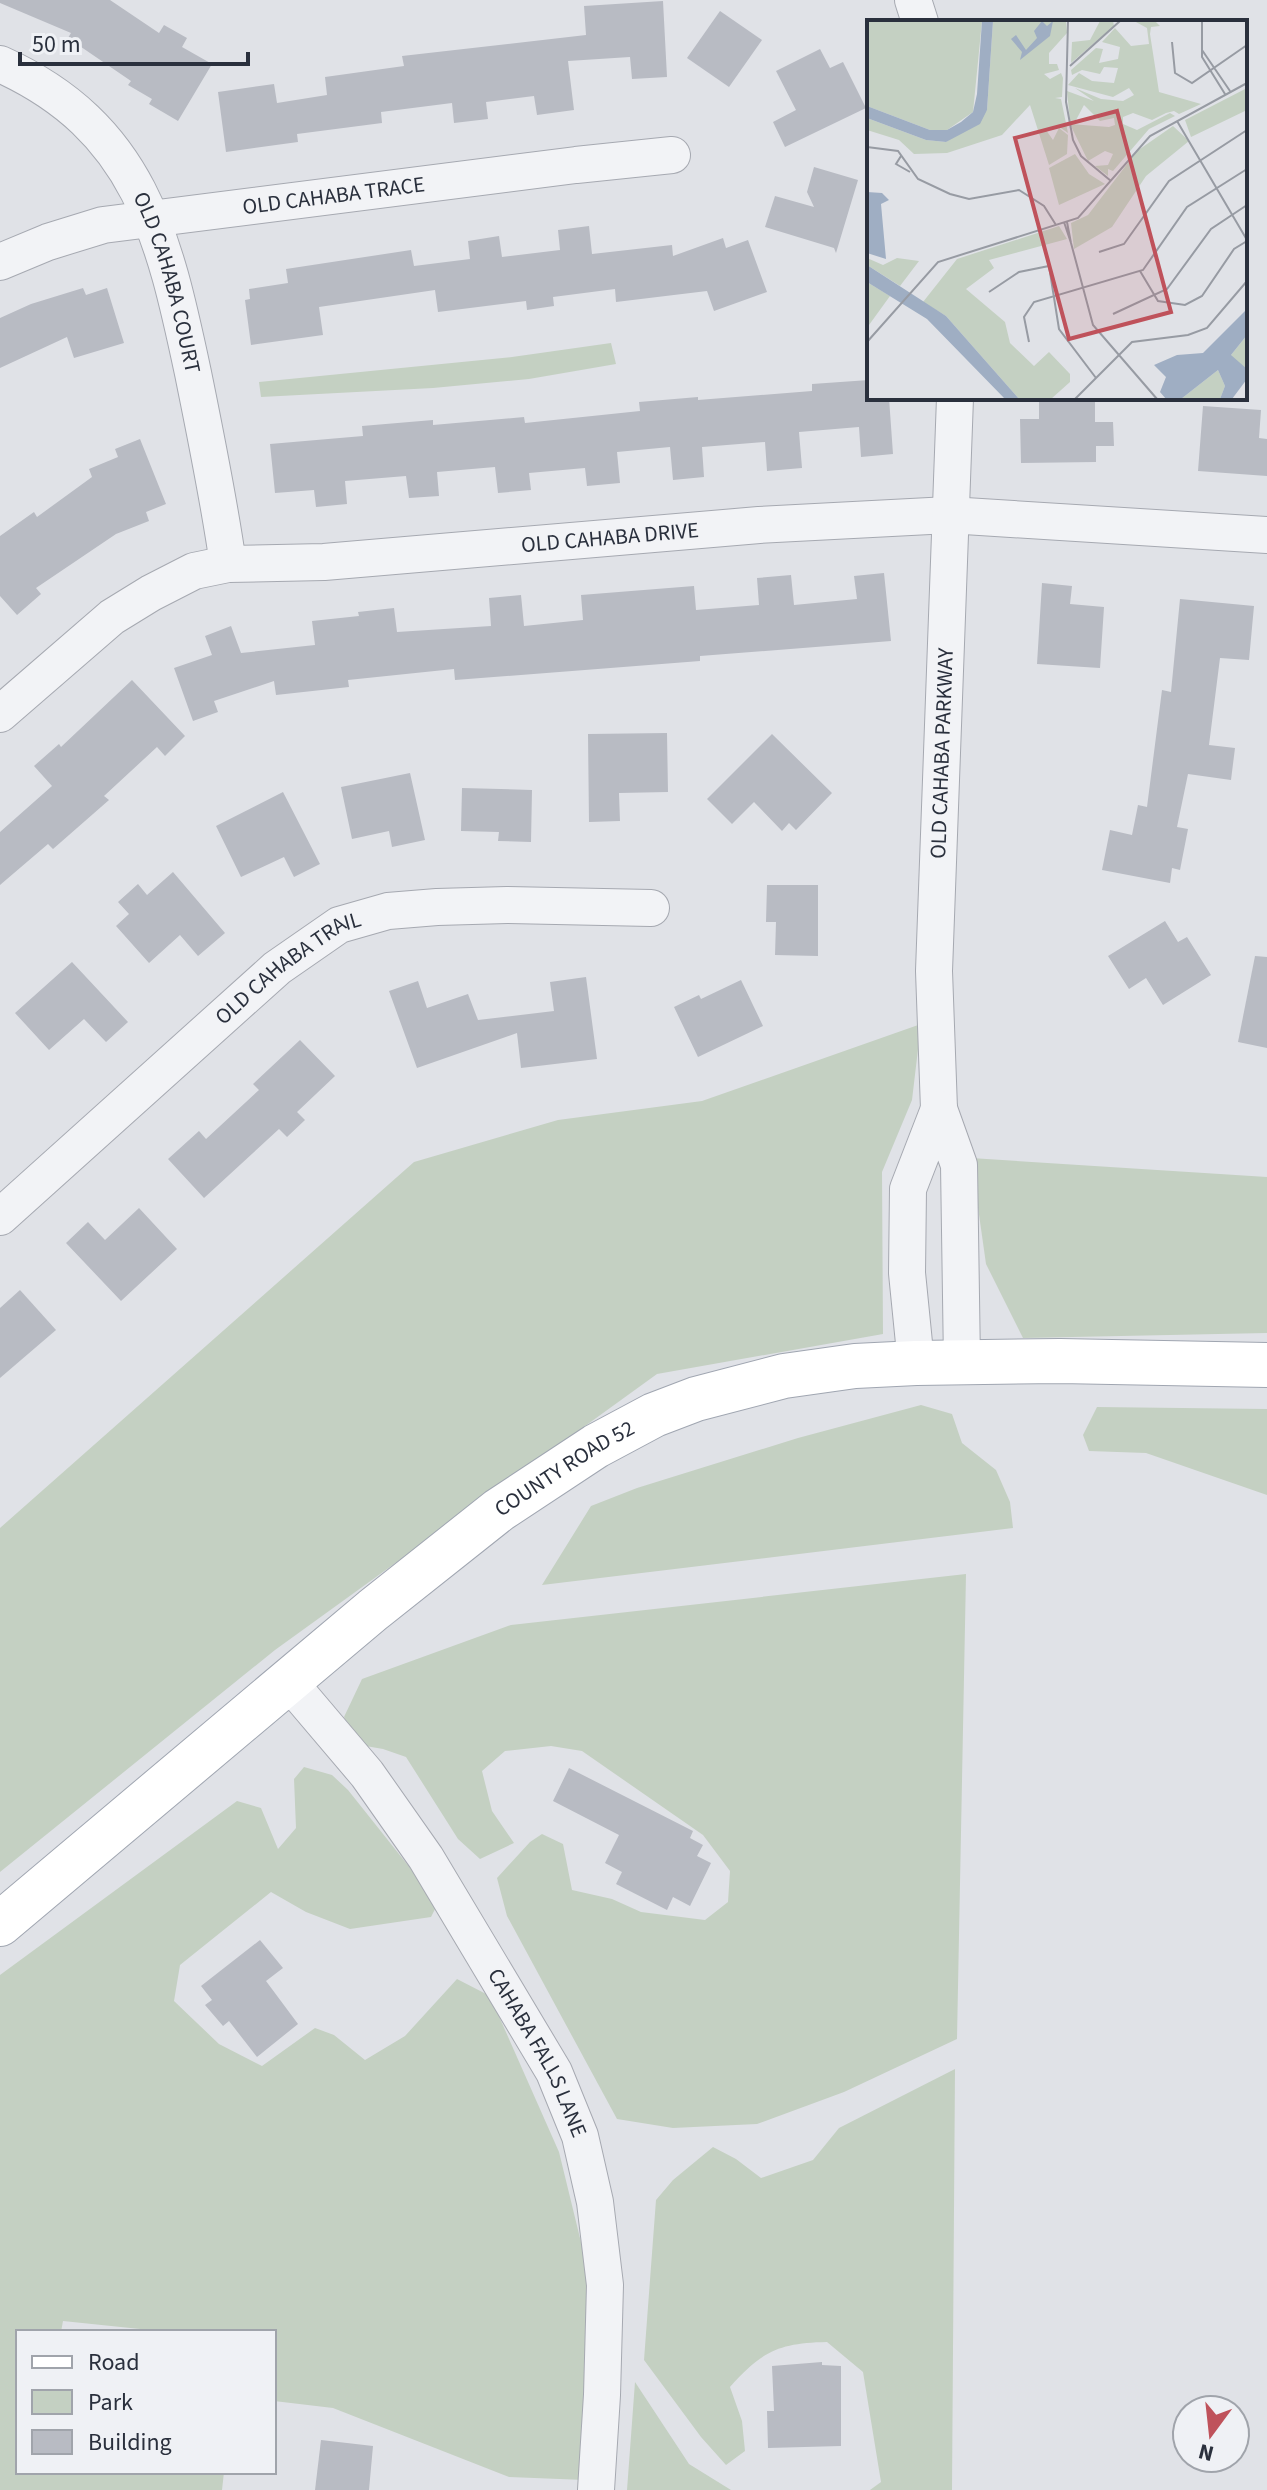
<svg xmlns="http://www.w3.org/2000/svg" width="1267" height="2490" viewBox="0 0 1267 2490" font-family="'Source Sans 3',sans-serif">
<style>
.green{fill:#c4d0c2}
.building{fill:#b8bbc3}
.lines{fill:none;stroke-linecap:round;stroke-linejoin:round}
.minor-casing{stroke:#a6a9b1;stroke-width:38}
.major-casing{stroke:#a0a6b1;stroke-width:46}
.minor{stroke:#f2f3f6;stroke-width:36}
.major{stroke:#fff;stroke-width:44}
.labels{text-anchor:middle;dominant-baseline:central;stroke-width:6;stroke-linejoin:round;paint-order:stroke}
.street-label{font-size:22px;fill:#2a303d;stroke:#eff1f5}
.inset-road{fill:none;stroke:#979ba3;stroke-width:2}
.view{fill:#bf525b;fill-opacity:0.15;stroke:#bf525b;stroke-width:4}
.inset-edge{fill:none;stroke:#2a303d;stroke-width:4}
</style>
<rect width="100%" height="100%" fill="#e0e2e7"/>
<g class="green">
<path d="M 611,343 L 616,364 L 529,379 L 433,388 L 261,397 L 259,382 L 512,357 Z"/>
<path d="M 921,1024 L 912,1100 L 882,1172 L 883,1334 L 657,1374 L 275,1650 L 0,1872 L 0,1528 L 414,1162 L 558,1120 L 702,1101 Z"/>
<path d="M 971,1158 L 1267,1177 L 1267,1333 L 1023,1338 L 986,1264 Z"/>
<path d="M 921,1405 L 952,1414 L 962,1443 L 996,1470 L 1010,1502 L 1013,1528 L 542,1585 L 591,1506 L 637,1488 L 798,1438 Z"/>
<path d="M 1097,1407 L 1267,1409 L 1267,1495 L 1146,1453 L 1089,1451 L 1083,1435 Z"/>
<path d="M 966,1574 L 957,2039 L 844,2092 L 757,2124 L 673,2128 L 617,2119 L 507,1916 L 497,1878 L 530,1842 L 542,1834 L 563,1844 L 572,1890 L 612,1899 L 641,1912 L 705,1920 L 728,1902 L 730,1871 L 703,1835 L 582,1751 L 551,1746 L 505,1751 L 482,1771 L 492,1811 L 514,1843 L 480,1859 L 458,1839 L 406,1757 L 383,1749 L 360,1745 L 344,1717 L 362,1679 L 511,1625 Z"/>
<path d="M 304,1767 L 332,1775 L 348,1790 L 438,1903 L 431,1917 L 350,1929 L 306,1912 L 271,1892 L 180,1965 L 174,2001 L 219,2044 L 262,2066 L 315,2028 L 334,2035 L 365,2060 L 405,2036 L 457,1979 L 490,1996 L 559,2152 L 589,2275 L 585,2480 L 509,2477 L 333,2408 L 274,2401 L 274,2332 L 146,2332 L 140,2329 L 63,2321 L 61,2332 L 18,2332 L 18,2472 L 224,2472 L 222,2490 L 0,2490 L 0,1975 L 237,1801 L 261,1808 L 278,1849 L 296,1828 L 294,1779 Z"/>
<path d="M 955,2069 L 952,2490 L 870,2490 L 881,2482 L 863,2372 L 827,2342 C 779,2343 762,2351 730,2387 L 742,2421 L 745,2451 L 726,2465 L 701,2437 L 644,2360 L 656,2200 L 673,2180 L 713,2147 L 736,2159 L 761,2178 L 813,2160 L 839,2128 Z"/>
<path d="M 635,2382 L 689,2464 L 731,2490 L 627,2490 Z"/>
</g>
<g class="building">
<path d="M 0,0 L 110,0 L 159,33 L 164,25 L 187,38 L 182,47 L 212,64 L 178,121 L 149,104 L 152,99 L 128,85 L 131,81 L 68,38 L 71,33 L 0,3 Z"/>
<path d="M 663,1 L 667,77 L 632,79 L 630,57 L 568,61 L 574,110 L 537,115 L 534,96 L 486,102 L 488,119 L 454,123 L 452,103 L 381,112 L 382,123 L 297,134 L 298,142 L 226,152 L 218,92 L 274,84 L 277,103 L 327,95 L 325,77 L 404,66 L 402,56 L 586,35 L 584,6 Z"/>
<path d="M 720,11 L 762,40 L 729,87 L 687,58 Z"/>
<path d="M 820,49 L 830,68 L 843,62 L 866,108 L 785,147 L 773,122 L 796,110 L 776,71 Z"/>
<path d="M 814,167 L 858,180 L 836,253 L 834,248 L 765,227 L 775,196 L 814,207 L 807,192 Z"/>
<path d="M 589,226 L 592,254 L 672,245 L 673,256 L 723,238 L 726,248 L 748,240 L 767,292 L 714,311 L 707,291 L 616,302 L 615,289 L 553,297 L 554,306 L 527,310 L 526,301 L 438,312 L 435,290 L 319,307 L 323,335 L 251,345 L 245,300 L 250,299 L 249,289 L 288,283 L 286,269 L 411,250 L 414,266 L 470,259 L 468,241 L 499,236 L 502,257 L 560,250 L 558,230 Z"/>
<path d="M 83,288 L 86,295 L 107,288 L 124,343 L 74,358 L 67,337 L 0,368 L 0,318 L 31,304 Z"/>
<path d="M 869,380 L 869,398 L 889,398 L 893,454 L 861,457 L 859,427 L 799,432 L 802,468 L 767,471 L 765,442 L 702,447 L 704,477 L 673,480 L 670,447 L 617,452 L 620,483 L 587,486 L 585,468 L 529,473 L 531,490 L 498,493 L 495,467 L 437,472 L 439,496 L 409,498 L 406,476 L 345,481 L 347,504 L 316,507 L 314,490 L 275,493 L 270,444 L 363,436 L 362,426 L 433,420 L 433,425 L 524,417 L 525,423 L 640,411 L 639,402 L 698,397 L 698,400 L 812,391 L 812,384 Z"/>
<path d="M 1039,398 L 1095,398 L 1095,422 L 1113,422 L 1114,446 L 1096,446 L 1096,462 L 1021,463 L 1020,419 L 1039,419 Z"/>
<path d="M 1203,406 L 1261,410 L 1259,438 L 1267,439 L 1267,476 L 1198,471 Z"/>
<path d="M 140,439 L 166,504 L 146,512 L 149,521 L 116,534 L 36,588 L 41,594 L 17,615 L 0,596 L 0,536 L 34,512 L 37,517 L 92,477 L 89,469 L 118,457 L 115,449 Z"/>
<path d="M 884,573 L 891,641 L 700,656 L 700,661 L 455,680 L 454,669 L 348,680 L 349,687 L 276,695 L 274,681 L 214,701 L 218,712 L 193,721 L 174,668 L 212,655 L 205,636 L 231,626 L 241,653 L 315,645 L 312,621 L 359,616 L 358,612 L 394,608 L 397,632 L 491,626 L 489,598 L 521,595 L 524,626 L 583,620 L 581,595 L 694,586 L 696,610 L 759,605 L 757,578 L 791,575 L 794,605 L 857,599 L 854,576 Z"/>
<path d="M 1042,583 L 1072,586 L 1070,604 L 1104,607 L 1100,668 L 1037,664 Z"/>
<path d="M 1180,599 L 1254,606 L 1249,660 L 1220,658 L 1209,745 L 1235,748 L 1231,780 L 1188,774 L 1177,827 L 1188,829 L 1180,870 L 1172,868 L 1170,883 L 1102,870 L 1110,830 L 1132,835 L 1138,805 L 1147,807 L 1162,690 L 1171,692 Z"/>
<path d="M 132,680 L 185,736 L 165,756 L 157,747 L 104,796 L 109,800 L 53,849 L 48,844 L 0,885 L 0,832 L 52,786 L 34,766 L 59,744 L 61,747 Z"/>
<path d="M 667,733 L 668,792 L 619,793 L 620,821 L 589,822 L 588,734 Z"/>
<path d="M 772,734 L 832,793 L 796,830 L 789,823 L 782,831 L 754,802 L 732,824 L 707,799 Z"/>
<path d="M 410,773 L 425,840 L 392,847 L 389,831 L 352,839 L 341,787 Z"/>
<path d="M 462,788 L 532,790 L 531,842 L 498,841 L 499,832 L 461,831 Z"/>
<path d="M 283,792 L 320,864 L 294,877 L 284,857 L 241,877 L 216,826 Z"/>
<path d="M 173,872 L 225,933 L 198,956 L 180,935 L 149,963 L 116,926 L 129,914 L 118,902 L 138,884 L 147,895 Z"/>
<path d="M 767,885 L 818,885 L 818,956 L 775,955 L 776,922 L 766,922 Z"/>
<path d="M 1165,921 L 1178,942 L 1187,937 L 1211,975 L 1163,1005 L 1146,978 L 1129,989 L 1108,956 Z"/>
<path d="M 1255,956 L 1267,957 L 1267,1048 L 1238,1042 Z"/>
<path d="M 72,962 L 128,1022 L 106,1042 L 84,1019 L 49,1050 L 15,1013 Z"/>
<path d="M 586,977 L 597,1059 L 521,1068 L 517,1033 L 417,1068 L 389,991 L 418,981 L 427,1008 L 468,994 L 478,1020 L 554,1011 L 550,982 Z"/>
<path d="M 741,980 L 763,1026 L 698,1057 L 674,1007 L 699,995 L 701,999 Z"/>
<path d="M 300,1040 L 335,1076 L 297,1112 L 305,1120 L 287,1137 L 279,1129 L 204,1198 L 168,1159 L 199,1131 L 206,1139 L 259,1090 L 253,1084 Z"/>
<path d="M 139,1208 L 177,1249 L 121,1301 L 66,1243 L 88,1222 L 105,1240 Z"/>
<path d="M 20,1290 L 56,1330 L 0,1378 L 0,1308 Z"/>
<path d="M 569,1768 L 693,1831 L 690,1838 L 703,1845 L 697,1856 L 711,1863 L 690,1906 L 673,1897 L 667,1910 L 616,1884 L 622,1872 L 605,1863 L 619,1835 L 553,1801 Z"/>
<path d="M 260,1940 L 283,1968 L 266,1981 L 298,2024 L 257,2057 L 229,2021 L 223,2026 L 205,2005 L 212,2000 L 201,1986 Z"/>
<path d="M 822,2362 L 822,2365 L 841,2366 L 841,2446 L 768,2448 L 767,2411 L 774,2411 L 772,2366 Z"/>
<path d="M 321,2440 L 373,2446 L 369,2490 L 315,2490 Z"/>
</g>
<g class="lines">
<g class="minor-casing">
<g id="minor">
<path d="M 913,0 L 920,22"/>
<path id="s1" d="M 0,64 C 140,127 164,237 193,373 C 206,437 219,500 228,564"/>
<path id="s2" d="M 0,262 L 48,242 L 103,225 L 576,165 L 672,155"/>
<path id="s3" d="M 0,714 L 112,617 L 151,593 L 194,571 L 228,564 L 324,562 L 759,525 L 949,515 L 1267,535"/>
<path id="s4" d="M 939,1109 L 934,971 L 955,398"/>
<path id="s5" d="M 0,1217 L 277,968 L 339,925 L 388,911 L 437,907 L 507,905 L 651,908"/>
<path d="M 916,1363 L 907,1273 L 908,1189 L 939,1109 L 959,1165 L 962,1362"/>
<path id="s6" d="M 282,1689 L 300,1695 L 367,1774 L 426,1858 L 554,2072 L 580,2136 L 595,2202 L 605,2285 L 602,2395 L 596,2490"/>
</g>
</g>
<g class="major-casing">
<g id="major">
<path id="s7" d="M 0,1924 L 373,1610 L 499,1510 L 596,1446 L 654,1415 L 696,1399 L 784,1376 L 855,1366 L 916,1363 L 1060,1361 L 1267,1365"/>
</g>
</g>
<use href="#minor" class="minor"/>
<use href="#major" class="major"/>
</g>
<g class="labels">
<g class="street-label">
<text stroke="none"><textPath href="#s2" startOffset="342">OLD CAHABA TRACE</textPath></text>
<text stroke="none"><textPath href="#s1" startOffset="288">OLD CAHABA COURT</textPath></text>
<text stroke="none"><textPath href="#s3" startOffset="660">OLD CAHABA DRIVE</textPath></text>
<text stroke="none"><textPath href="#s4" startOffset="356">OLD CAHABA PARKWAY</textPath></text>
<text stroke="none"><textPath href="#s5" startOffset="382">OLD CAHABA TRAIL</textPath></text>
<text stroke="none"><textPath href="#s7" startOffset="726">COUNTY ROAD 52</textPath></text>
<text stroke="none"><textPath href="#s6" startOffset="450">CAHABA FALLS LANE</textPath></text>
</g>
</g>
<g transform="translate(867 20)">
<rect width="380" height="380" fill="#e0e2e7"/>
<path d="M 0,1 L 115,1 L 106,92 L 80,110 L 63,110 L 0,86 ZM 126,1 L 199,1 L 200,13 L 182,33 L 182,44 L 190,44 L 192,50 L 177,54 L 183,59 L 194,53 L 196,58 L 195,77 L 188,78 L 194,79 L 201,113 L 191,106 L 179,110 L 186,120 L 192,108 L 201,115 L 200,134 L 182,145 L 163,85 L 135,115 L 80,133 L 47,134 L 32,120 L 0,110 L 0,98 L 59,120 L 79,122 L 120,90 ZM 233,1 L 246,1 L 247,6 L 204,43 L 205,22 L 223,20 ZM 267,1 L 288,1 L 293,6 L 284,7 L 283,14 L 292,72 L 334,84 L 312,94 L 307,91 L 299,93 L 285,100 L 266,93 L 256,97 L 256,104 L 270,110 L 303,93 L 308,96 L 282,109 L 246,151 L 241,149 L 241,156 L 228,146 L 241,145 L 246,134 L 238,131 L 221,141 L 203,104 L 242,107 L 248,105 L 247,98 L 233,101 L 217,85 L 209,100 L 203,101 L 200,71 L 227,81 L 208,68 L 234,79 L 256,81 L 267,75 L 262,68 L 246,77 L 201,65 L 212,53 L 225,61 L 247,63 L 251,48 L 237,47 L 233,54 L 215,50 L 205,55 L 204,50 L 229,28 L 236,29 L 232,43 L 251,39 L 253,27 L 235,22 L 248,8 L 264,26 L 282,24 L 280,8 ZM 380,68 L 380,90 L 324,117 L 318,100 ZM 306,106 L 322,121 L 279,156 L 245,207 L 207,229 L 204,203 L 221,195 L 270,131 ZM 208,134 L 222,154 L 238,164 L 192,185 L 182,148 ZM 192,206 L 200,219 L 122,240 L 127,248 L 99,269 L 138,302 L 143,323 L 167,346 L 182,332 L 203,354 L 203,362 L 184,379 L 152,379 L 79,296 L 56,282 L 90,239 ZM 0,238 L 16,245 L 30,238 L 52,241 L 33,266 L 0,245 ZM 0,262 L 23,276 L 2,305 L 0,303 ZM 380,315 L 380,349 L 366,342 L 364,335 ZM 351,350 L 358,366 L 353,379 L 314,379 Z" fill="#c4d0c2"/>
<path d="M 115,1 L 126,1 L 120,90 L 113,104 L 79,122 L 59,120 L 0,98 L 0,86 L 63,110 L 80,110 L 94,102 L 106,92 L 110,74 ZM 175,1 L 180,6 L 186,1 L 183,16 L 153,40 L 155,32 L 144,19 L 149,15 L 159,30 L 170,18 L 167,11 ZM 0,172 L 15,173 L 22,180 L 14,184 L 19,239 L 0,233 ZM 0,245 L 79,296 L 152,379 L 138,379 L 60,299 L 0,262 ZM 380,289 L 380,315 L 364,335 L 380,349 L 380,359 L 365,379 L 353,379 L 358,366 L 351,350 L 314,379 L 299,379 L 293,372 L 299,357 L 287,345 L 310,335 L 336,333 Z" fill="#9faec3"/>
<path class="inset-road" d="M 201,1 L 199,82 L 206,120 L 214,136 L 244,161M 335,1 L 335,37 L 358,74M 305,22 L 308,53 L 325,63 L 380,25M 335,30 L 363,71M 203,46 L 253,1M 310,101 L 380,220M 0,127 L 31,131 L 51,159 L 83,174 L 102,179 L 152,170 L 177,186 L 189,205M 34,136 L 29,144 L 43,152M 197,202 L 204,223 L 200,202M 204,223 L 226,305 L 290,379M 232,232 L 257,224 L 302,161 L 380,110M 273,251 L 291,281 L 318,285 L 335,276 L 367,229 L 380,221M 122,272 L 152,252 L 182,246 L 192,309 L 229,358M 246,294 L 300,269 L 344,209 L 380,185M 0,322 L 71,242 L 211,198 L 283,116 L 380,63M 162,322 L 157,297 L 167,282 L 276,250 L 320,187 L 380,149M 208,379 L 265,322 L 321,315 L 340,308 L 380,261"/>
<path class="view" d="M 250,91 L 304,292 L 202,319 L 148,118 Z"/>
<rect width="380" height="380" class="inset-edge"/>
</g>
<rect x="16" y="2330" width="260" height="144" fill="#eff1f5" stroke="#a0a4ab" stroke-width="2"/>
<rect x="32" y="2356" width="40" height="12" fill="#ffffff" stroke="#a0a4ab" stroke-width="2"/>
<text x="88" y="2370" font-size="24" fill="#2a303d">Road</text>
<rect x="32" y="2390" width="40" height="24" fill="#c4d0c2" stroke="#a0a4ab" stroke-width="2"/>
<text x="88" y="2410" font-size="24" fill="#2a303d">Park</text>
<rect x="32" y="2430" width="40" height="24" fill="#b8bbc3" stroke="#a0a4ab" stroke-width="2"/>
<text x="88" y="2450" font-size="24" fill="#2a303d">Building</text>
<g transform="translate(1211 2434) rotate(195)"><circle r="38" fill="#eff1f5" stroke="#a0a4ab" stroke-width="2"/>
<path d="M0-6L14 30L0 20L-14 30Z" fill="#bf525b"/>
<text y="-12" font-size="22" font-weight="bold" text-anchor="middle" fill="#2a303d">N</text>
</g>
<path d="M20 52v12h228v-12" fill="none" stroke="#2a303d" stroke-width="4"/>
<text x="32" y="52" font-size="24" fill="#2a303d" stroke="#eff1f5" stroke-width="6" paint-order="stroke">50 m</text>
</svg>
